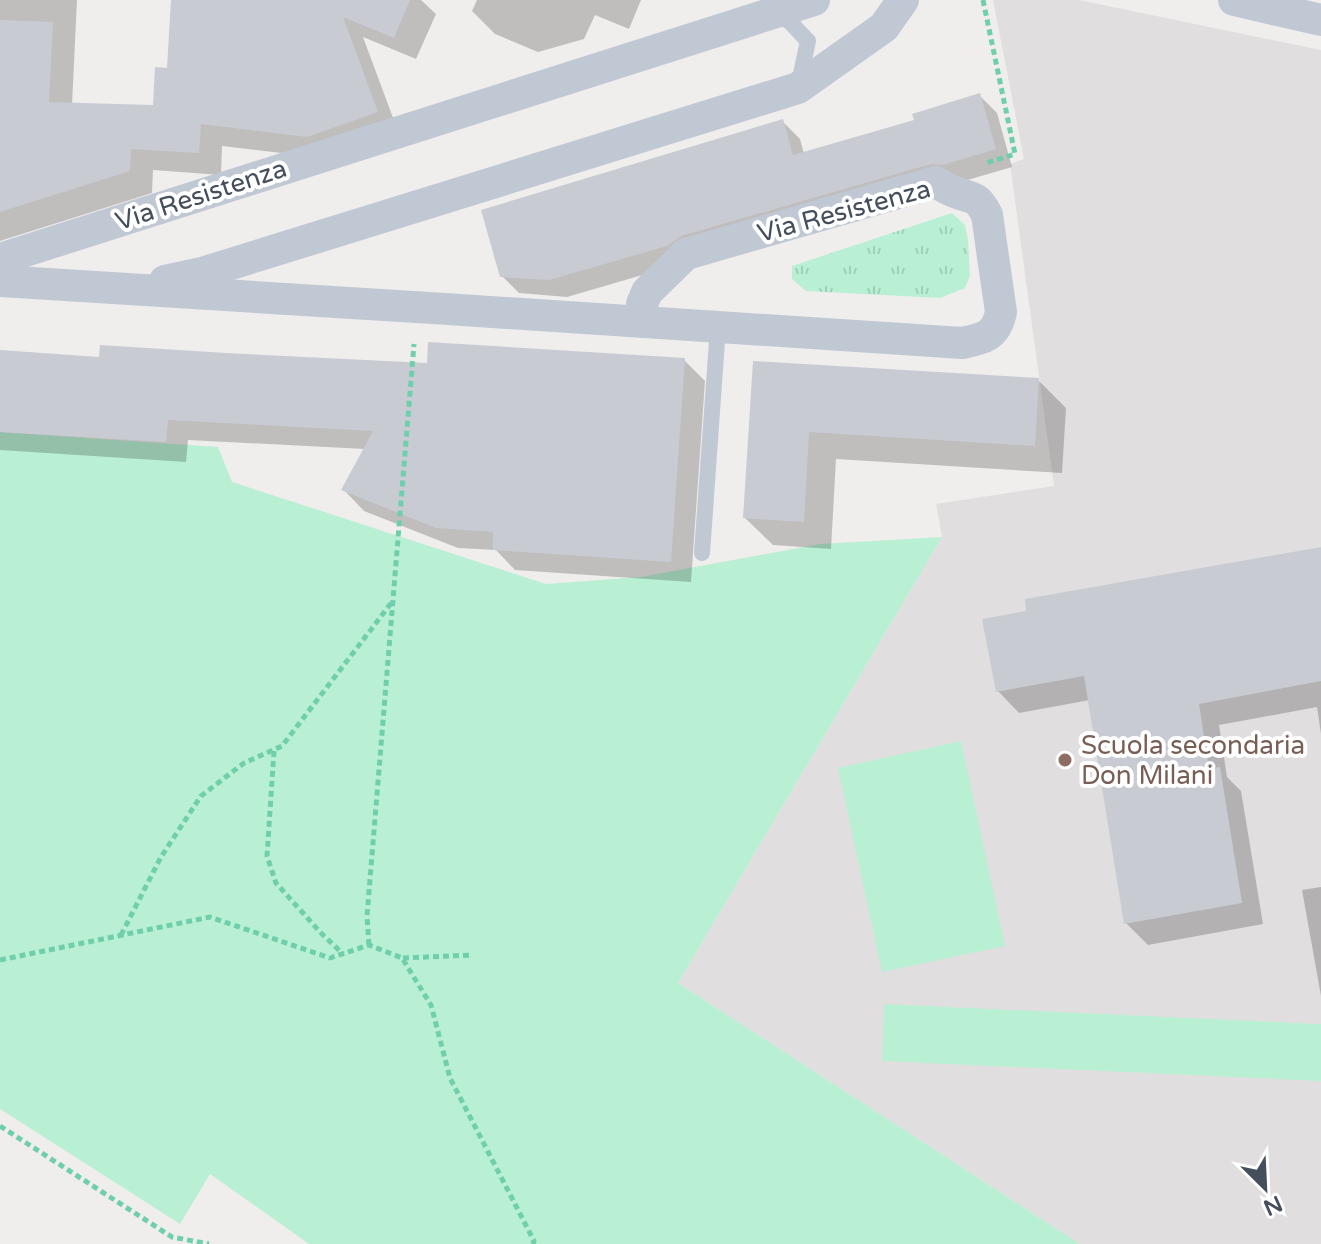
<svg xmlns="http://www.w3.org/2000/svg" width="1321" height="1244" viewBox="0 0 1321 1244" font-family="'Varela Round',sans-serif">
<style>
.education{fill:#e1dedf}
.grass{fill:url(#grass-tufts)}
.green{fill:#b9f0d4}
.shadow{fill:#0003}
.building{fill:#c9cbd3}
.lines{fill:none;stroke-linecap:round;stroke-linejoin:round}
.path{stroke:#70cfab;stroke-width:5;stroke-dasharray:6 4;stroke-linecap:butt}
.service{stroke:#c0c8d3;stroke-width:16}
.minor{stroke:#c0c8d3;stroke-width:32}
.education-dot{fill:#8d6e63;stroke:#fff;stroke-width:3}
.labels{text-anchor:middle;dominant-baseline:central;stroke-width:8;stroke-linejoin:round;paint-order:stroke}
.street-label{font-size:26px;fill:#454e5b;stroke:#fff}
.education-label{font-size:26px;fill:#785e54;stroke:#fff;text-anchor:start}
</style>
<defs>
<pattern id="grass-tufts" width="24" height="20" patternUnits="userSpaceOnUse" patternTransform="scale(2)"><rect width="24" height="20" fill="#b9f0d4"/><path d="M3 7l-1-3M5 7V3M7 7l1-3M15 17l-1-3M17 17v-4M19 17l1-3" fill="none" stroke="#a0cfb8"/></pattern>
</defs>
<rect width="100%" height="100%" fill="#f0eded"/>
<path class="education" d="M 993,0 L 1079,0 L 1321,50 L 1321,1244 L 1080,1244 L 678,983 L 942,537 L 936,504 L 1054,486 L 1010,164 L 1024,159 Z"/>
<path class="grass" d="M 952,213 L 965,225 L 968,240 L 970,276 L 965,288 L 940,298 L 806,291 L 792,279 L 792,266 Z"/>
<g class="green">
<path d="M 0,432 L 218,447 L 232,482 L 546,584 L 641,577 L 820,544 L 942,537 L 678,983 L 1080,1244 L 309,1244 L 210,1174 L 180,1224 L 0,1109 Z"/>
<path d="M 961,741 L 1005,946 L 882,972 L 838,768 Z"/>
<path d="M 884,1004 L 1321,1024 L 1321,1081 L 882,1061 Z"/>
</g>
<g class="shadow">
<path d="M 0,0 L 77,0 L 72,105 L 155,107 L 169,70 L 173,0 L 421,0 L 436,14 L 416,59 L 363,37 L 399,134 L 331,159 L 222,146 L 221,175 L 153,170 L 152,193 L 0,241 Z"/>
<path d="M 477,0 L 641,0 L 629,29 L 595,15 L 584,39 L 538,52 L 495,34 L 472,11 Z"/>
<path d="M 979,95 L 997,113 L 1012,167 L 567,297 L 519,293 L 502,276 L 783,122 L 800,139 L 804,154 L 916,121 Z"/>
<path d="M 0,356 L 428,365 L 684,360 L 705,381 L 691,582 L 515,570 L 496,550 L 458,548 L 364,511 L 344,490 L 365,449 L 188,440 L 186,462 L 0,450 Z"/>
<path d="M 755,363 L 1038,380 L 1066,408 L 1062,473 L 836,459 L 831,549 L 773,545 L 745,518 Z"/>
<path d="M 1321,549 L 1321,734 L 1317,707 L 1219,725 L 1227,777 L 1241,791 L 1263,924 L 1148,945 L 1126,923 L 1090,700 L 1019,713 L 998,691 Z"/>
<path d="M 1321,887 L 1321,996 L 1302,890 Z"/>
</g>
<g class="building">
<path d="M 171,0 L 410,0 L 394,38 L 343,17 L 378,112 L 307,137 L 201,124 L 199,153 L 131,149 L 130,171 L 0,212 L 0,20 L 53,22 L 49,102 L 153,105 L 155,67 L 167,68 Z"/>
<path d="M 980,93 L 996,149 L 943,165 L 931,164 L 681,236 L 667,246 L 549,280 L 500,277 L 481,210 L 783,119 L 793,155 L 914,120 L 912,114 Z"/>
<path d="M 428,342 L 685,358 L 671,562 L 493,550 L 493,532 L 436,528 L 341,490 L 373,431 L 168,420 L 166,442 L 0,432 L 0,350 L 99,357 L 100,345 L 226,353 L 427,363 Z"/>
<path d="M 753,361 L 1039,378 L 1035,446 L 809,432 L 804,522 L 743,518 Z"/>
<path d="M 1321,547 L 1321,681 L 1199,704 L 1209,769 L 1220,767 L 1242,903 L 1124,924 L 1084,676 L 996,692 L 982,619 L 1026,611 L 1025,599 Z"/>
</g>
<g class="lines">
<g class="path">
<path d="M 983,0 L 1015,154 L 986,163"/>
<path d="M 274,751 L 267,856 L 276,883 L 320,932 L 343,954"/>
<path d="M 121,935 L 161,857 L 201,796 L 244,763 L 282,746 L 392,602"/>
<path d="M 369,945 L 367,916 L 414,344"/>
<path d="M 403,958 L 472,955"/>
<path d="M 0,960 L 210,917 L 330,958 L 369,945 L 402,958 L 431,1005 L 450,1078 L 534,1241 L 533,1244"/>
<path d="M 0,1126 L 172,1237 L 209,1244"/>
</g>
<g class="service">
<path d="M 774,13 L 790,22 L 808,41 L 799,83"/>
<path d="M 702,553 L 718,327"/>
</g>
<g class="minor">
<path d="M 1234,0 L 1321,20"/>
<path d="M 0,259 L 814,0"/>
<path d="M 0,281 C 321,300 641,322 962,343 C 985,338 996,336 1001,312 L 987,215 C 977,195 973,199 955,192 C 948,190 942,186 936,182 L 686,254 L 647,292 L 642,304 L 641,322"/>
<path d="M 165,281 L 202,273 L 798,88 L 884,27 L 903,0"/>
</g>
</g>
<circle class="education-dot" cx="1065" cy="760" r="8"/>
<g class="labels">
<g class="street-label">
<text transform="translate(201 195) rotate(-18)">Via Resistenza</text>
<text transform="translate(844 211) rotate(-15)">Via Resistenza</text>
</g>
<g class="education-label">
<text x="1081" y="745">Scuola secondaria<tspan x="1081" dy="30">Don Milani</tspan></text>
</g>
</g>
<g transform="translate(1265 1188) rotate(156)" stroke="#ffffff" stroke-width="6" paint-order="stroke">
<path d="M0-6L14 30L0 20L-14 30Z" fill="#454e5b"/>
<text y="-12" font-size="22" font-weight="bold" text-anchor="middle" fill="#454e5b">N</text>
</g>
</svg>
